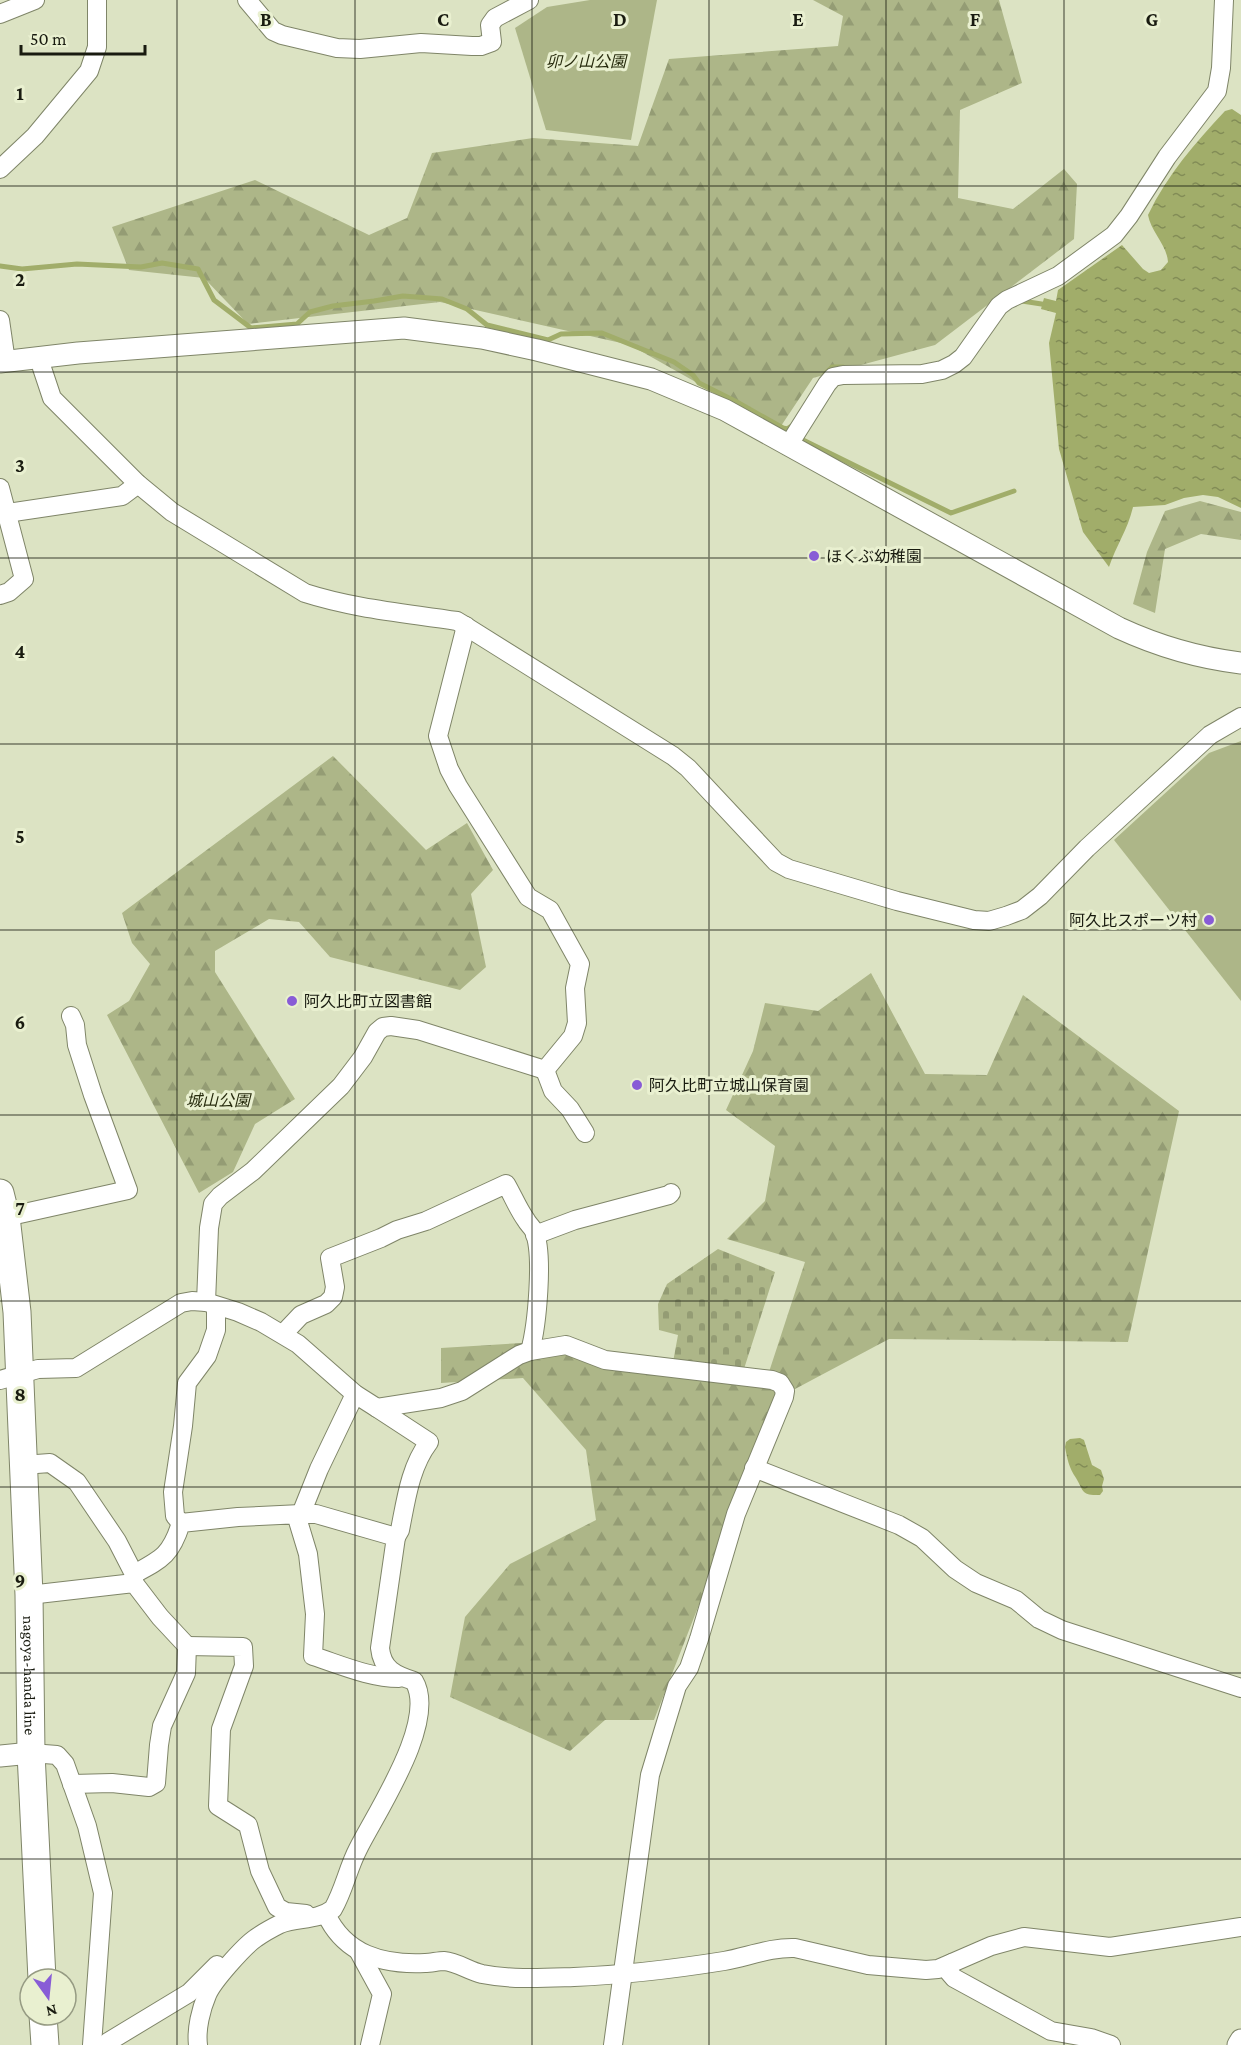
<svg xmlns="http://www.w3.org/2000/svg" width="1241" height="2045" viewBox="0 0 1241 2045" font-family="'Crimson Pro','Noto Sans JP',serif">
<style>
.green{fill:#adb688}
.forest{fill:url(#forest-firs)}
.cemetery{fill:url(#cemetery-stones)}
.water{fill:url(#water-ripples)}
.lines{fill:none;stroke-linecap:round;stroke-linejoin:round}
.stream{stroke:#a1ad6a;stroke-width:5}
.minor-casing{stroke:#7f8568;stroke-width:20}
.tertiary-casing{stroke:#7f8568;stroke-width:23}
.primary-casing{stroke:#7f8568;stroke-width:29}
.minor{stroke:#fff;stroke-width:18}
.tertiary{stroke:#fff;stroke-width:21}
.primary{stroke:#fff;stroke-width:27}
.grid{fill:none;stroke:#191b10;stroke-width:1.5;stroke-opacity:0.55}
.poi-dot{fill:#885cd6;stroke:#e9f0d0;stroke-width:2}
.labels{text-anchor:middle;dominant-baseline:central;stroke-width:6;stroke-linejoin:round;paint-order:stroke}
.park-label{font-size:16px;font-style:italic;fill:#282c0e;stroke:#e9f0d0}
.poi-label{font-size:16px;fill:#191b10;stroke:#e9f0d0;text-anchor:start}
.street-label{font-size:16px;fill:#191b10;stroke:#e9f0d0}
.grid-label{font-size:20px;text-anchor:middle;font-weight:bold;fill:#191b10;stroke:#e9f0d0;stroke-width:6;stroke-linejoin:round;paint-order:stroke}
</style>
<defs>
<pattern id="forest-firs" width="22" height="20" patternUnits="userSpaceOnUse" patternTransform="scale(1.5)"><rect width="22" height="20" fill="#adb688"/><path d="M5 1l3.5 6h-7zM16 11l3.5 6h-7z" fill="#949c74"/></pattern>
<pattern id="cemetery-stones" width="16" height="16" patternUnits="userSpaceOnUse" patternTransform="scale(1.5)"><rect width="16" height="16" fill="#adb688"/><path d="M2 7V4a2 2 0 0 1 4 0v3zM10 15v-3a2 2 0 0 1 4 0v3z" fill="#949c74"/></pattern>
<pattern id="water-ripples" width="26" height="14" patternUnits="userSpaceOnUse" patternTransform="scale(1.5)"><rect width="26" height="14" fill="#a1ad6a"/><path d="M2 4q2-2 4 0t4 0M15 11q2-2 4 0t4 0" fill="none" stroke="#828c56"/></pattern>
</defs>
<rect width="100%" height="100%" fill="#dce3c3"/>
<g class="green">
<path d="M 590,0 L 657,0 L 631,140 L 546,130 L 515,28 L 547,7 Z"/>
<path d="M 1241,741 L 1241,1001 L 1114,840 L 1209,753 Z"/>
</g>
<g class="forest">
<path d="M 813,0 L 999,0 L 1022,83 L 960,110 L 958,198 L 1013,209 L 1064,169 L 1077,184 L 1074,239 L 935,345 L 813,378 L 779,429 L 630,345 L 440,302 L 248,324 L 204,278 L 129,270 L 112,227 L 255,180 L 369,235 L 407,218 L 432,153 L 533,138 L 638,146 L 669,59 L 838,46 L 843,16 Z"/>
<path d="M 1200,501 L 1241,512 L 1241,540 L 1201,534 L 1165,549 L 1155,613 L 1133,604 L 1147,552 L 1165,511 Z"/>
<path d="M 333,756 L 426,850 L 467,823 L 493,870 L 471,894 L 486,967 L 460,990 L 330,957 L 299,922 L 269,919 L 215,951 L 215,972 L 295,1099 L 255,1124 L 233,1172 L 199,1193 L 107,1015 L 129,1001 L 150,964 L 132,943 L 122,913 Z"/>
<path d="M 871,973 L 925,1074 L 987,1075 L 1023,995 L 1179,1111 L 1128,1342 L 889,1339 L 780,1397 L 654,1720 L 605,1720 L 570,1751 L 450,1697 L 465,1617 L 510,1564 L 596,1520 L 586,1450 L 523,1378 L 441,1383 L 441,1348 L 522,1343 L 570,1356 L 615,1352 L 646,1359 L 768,1375 L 805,1262 L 727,1239 L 765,1201 L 775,1146 L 726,1110 L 753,1051 L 765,1003 L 818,1011 Z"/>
</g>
<path class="cemetery" d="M 718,1249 L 775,1272 L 743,1372 L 673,1362 L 678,1335 L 659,1330 L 658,1304 L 667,1284 Z"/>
<g class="water">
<path d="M 1232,109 L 1241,115 L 1241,508 L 1218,497 L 1203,495 L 1184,498 L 1165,505 L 1133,507 C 1128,529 1116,546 1109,567 L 1083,532 L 1059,449 L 1049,343 L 1056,313 L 1041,309 L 1044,298 L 1056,301 L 1058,290 L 1122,245 L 1143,269 L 1149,273 L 1161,270 L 1168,262 C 1167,245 1151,232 1148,215 C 1167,175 1195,143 1225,111 Z"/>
<path d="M 1080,1438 L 1084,1440 L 1092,1465 L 1101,1470 L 1104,1479 L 1102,1486 L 1103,1491 L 1100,1495 C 1081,1496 1084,1491 1076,1478 C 1069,1468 1067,1458 1065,1447 L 1066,1442 L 1070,1439 Z"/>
</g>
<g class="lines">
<g class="stream">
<path d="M 0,266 L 22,269 L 77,264 L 141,267 L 162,263 L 198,269 L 214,300 L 251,328 L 297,324 L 310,312 L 333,306 L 374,301 L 403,296 L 442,299 L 467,309 L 487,325 L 548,340 L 561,334 L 602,333 L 674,362 L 693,375 L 699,383 L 735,401 L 783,428 L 787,429 L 793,425"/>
<path d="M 1022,301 L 1048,305"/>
<path d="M 825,374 L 832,367 L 843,367"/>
<path d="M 803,440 L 951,513 L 1014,491"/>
</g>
<g class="minor-casing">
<g id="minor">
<path d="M 247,0 L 273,31 L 282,35 L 337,48 L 360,49 L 421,43 L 472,46 L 481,46 L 492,42 L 490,25 L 495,18 L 529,0"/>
<path d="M 0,14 L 35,0"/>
<path d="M 0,169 L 35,136 L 89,71 L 97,47 L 97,0"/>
<path d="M 0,320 L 6,362"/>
<path d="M 42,358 L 42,368 L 52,398 L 138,484 L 172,512 L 305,593 C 355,609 406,613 457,621 L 462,624 L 673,756 L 688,768 L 776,862 L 789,869 L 897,901 L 974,920 L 989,921 L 1006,916 L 1022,910 L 1040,896 L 1087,848 L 1210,735 L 1241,717"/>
<path d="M 788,446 L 827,384 L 833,377 L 843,375 L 922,374 L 942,370 L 954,364 L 963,357 L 999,306 L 1007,300 L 1058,276 L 1114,235 L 1129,216 L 1167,157 L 1217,91 L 1221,68 L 1224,0"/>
<path d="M 0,488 L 24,579 L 9,592 L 0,595"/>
<path d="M 0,514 L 122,496 L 138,484"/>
<path d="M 545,1070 L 553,1091 L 570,1109 L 585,1133"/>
<path d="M 6,1217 L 128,1190 L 93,1095 L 77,1045 L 75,1025 L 71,1016"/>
<path d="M 535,1235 L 575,1220 L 669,1195 L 671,1193"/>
<path d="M 206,1302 L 209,1228 L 213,1204 L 220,1196 L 253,1171 L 341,1086 L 363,1057 L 377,1032 L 383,1027 L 391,1026 L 418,1030 L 545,1070 L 573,1036 L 577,1023 L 575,988 L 580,964 L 550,910 L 528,897 L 458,786 L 449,769 L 438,736 L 466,626"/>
<path d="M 283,1334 L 301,1315 L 326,1304 L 333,1297 L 335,1287 L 330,1258 L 381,1238 L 397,1230 L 426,1221 L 506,1184 C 513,1196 518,1209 526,1220 C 528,1224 532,1227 534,1231 C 544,1254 537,1326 530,1351"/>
<path d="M 0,1380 L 38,1369 L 76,1368 L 181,1303 L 192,1301 L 206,1302 L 238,1312 L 261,1322 L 298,1344 L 355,1394 L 377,1408 L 441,1398 L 462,1391 L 519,1355 L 530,1351 L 566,1345 L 605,1360 L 772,1380 L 780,1383 L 785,1391 L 784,1397 L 736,1514 L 699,1639 L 689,1668 L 677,1686 L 650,1775 L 613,2045"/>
<path d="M 377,1408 L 429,1442 C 410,1467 406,1500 400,1530 L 396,1537"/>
<path d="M 23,1465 L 50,1463 L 77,1482 L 117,1541 L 134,1574 L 134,1583"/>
<path d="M 754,1468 L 899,1525 L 922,1538 L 955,1569 L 976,1583 L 1016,1600 L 1039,1619 L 1062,1630 L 1241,1688"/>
<path d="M 181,1523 L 175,1516 L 173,1492 L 183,1426 L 187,1383 L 207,1356 L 216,1330 L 216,1306"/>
<path d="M 134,1574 C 162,1559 171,1555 181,1523 L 238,1517 L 301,1514 L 298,1521 L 308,1554 L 315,1614 L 313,1656 C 341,1665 370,1678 399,1678"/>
<path d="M 29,1595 L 134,1583 L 160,1617 L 187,1646 L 186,1673 L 162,1726 L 159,1745 L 156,1783 L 149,1787 L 112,1783 L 72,1784"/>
<path d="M 187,1646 L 243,1647 L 244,1666 L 221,1729 L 218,1806 L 248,1825 L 260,1871 L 277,1907 L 286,1912 L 306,1914"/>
<path d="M 31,1753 L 57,1755 L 65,1764 L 87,1826 L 103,1893 L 92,2045"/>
<path d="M 326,1914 C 345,1955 383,1965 425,1963 C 431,1963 438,1961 444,1961 C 457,1962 469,1971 482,1974 C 512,1980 544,1978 574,1977 C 623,1975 674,1969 724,1961 C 747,1957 771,1947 795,1948 L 868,1965 L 926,1970 L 938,1969 L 991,1946 L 1024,1937 L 1110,1947 L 1241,1927"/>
<path d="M 359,1952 L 382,1994 L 370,2045"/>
<path d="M 952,1963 L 948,1971 L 954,1978 L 1051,2031 L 1091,2038 L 1111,2045"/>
<path d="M 107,2045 L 108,2042 L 189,1993 L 217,1965"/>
<path d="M 198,2045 C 196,2029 201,2009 207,1995 C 212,1982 244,1946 256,1938 C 263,1933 272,1928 280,1924 C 298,1917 317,1921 333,1909 C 344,1890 348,1868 358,1849 C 377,1811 438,1721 414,1681 C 395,1675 382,1669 380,1648 L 396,1537 L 316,1514 L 301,1514 L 319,1469 L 355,1394"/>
</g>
</g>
<g class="tertiary-casing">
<g id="tertiary">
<path d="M 0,362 L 78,353 L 404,328 L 482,338 L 537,350 L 651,379 L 725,410 L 1119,628 C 1158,646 1199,658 1241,663"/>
<path d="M 0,1756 L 31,1753"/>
<path d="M 1238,2045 L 1241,2040"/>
</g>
</g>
<g class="primary-casing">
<g id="primary">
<path id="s1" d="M 0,1193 L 6,1217 L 17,1312 L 29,1595 L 31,1753 L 42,1979"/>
<path d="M 43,2015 L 45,2045"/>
</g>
</g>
<use href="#minor" class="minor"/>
<use href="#tertiary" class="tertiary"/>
<use href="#primary" class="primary"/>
</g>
<path class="grid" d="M 177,0 L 177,2045M 355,0 L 355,2045M 532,0 L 532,2045M 709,0 L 709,2045M 886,0 L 886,2045M 1064,0 L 1064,2045M 0,186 L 1241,186M 0,372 L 1241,372M 0,558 L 1241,558M 0,744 L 1241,744M 0,930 L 1241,930M 0,1115 L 1241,1115M 0,1301 L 1241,1301M 0,1487 L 1241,1487M 0,1673 L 1241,1673M 0,1859 L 1241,1859"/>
<g class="poi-dot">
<circle cx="814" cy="556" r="6"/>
<circle cx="1209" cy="920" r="6"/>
<circle cx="292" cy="1001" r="6"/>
<circle cx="637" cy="1085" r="6"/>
</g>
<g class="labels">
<g class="park-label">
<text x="586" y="61">卯ノ山公園</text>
<text x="218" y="1100">城山公園</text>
</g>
<g class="poi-label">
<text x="826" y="556">ほくぶ幼稚園</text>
<text x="1197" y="920" text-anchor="end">阿久比スポーツ村</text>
<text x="304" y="1001">阿久比町立図書館</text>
<text x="649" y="1085">阿久比町立城山保育園</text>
</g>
<g class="street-label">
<text stroke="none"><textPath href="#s1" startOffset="484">nagoya-handa line</textPath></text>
</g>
</g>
<g class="grid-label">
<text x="266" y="26">B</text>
<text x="443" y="26">C</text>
<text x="620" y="26">D</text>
<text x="798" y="26">E</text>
<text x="975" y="26">F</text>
<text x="1152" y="26">G</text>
<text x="20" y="100">1</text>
<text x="20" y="286">2</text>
<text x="20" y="472">3</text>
<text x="20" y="658">4</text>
<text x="20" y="843">5</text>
<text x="20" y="1029">6</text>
<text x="20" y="1215">7</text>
<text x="20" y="1401">8</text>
<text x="20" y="1587">9</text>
</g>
<g transform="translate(48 1997) rotate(165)"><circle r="28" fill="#e9f0d0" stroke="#969b83" stroke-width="1.5"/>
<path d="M0-4.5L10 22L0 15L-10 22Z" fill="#885cd6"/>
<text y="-9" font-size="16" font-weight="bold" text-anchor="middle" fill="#191b10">N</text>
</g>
<path d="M21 45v9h124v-9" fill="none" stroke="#191b10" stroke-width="3"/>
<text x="30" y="45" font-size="18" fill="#191b10" stroke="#e9f0d0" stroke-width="4.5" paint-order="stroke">50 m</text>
</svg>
